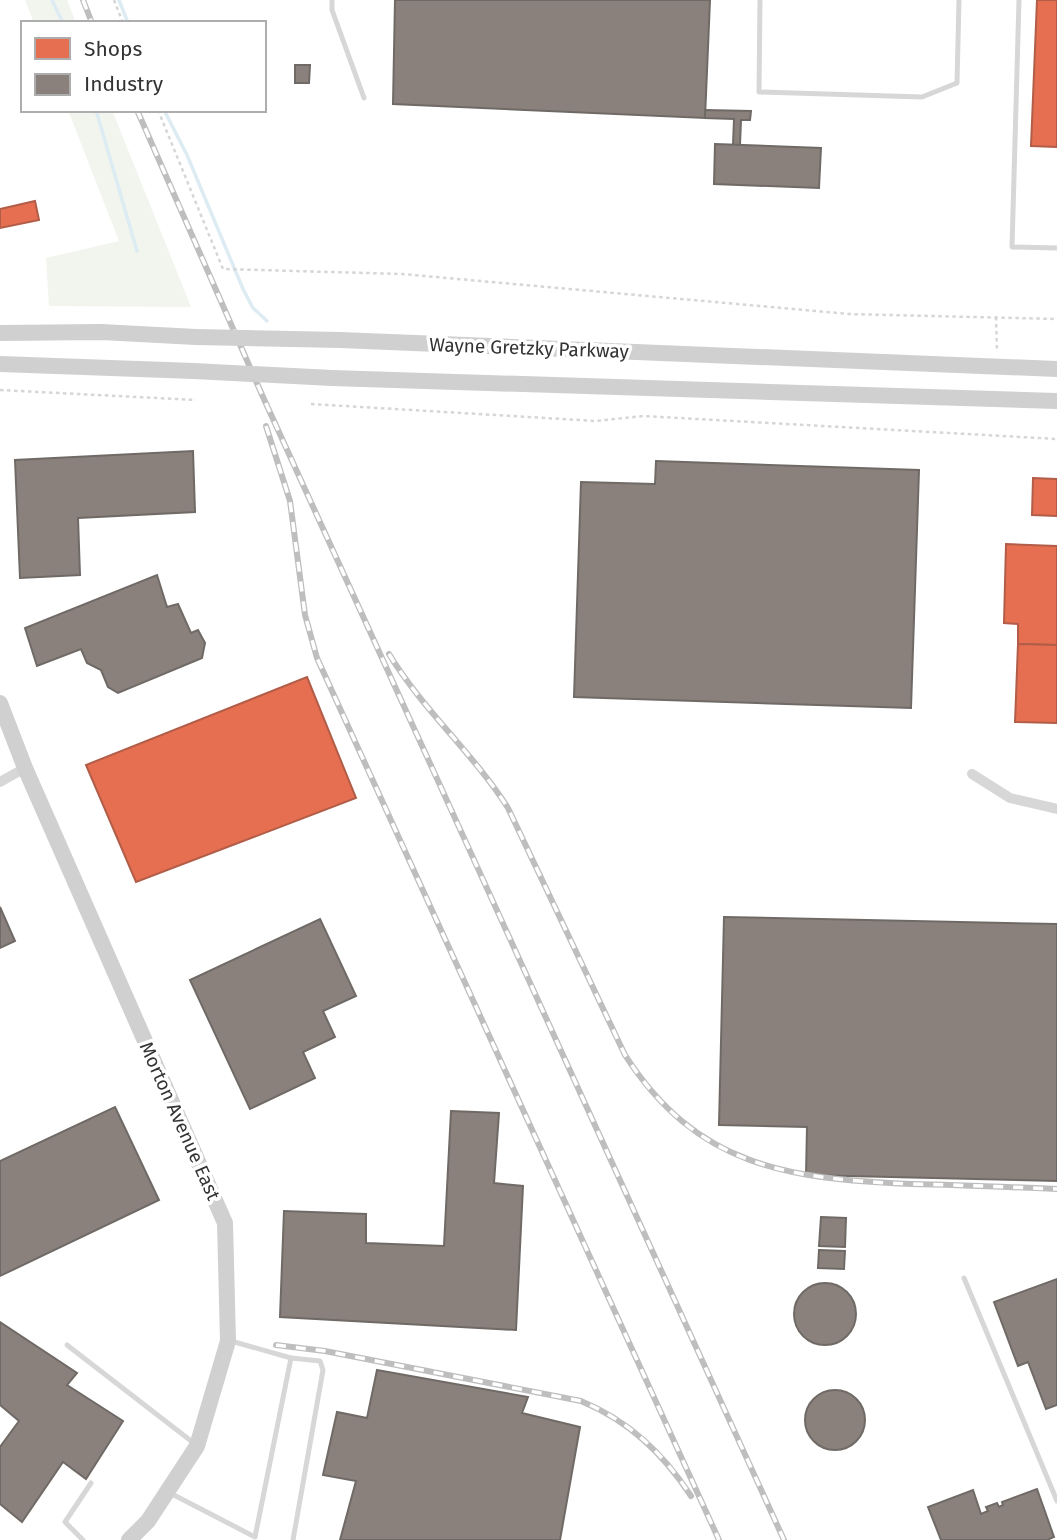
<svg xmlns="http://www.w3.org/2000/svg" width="1057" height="1540" viewBox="0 0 1057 1540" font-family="'Fira Sans',sans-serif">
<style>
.green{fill:#f1f5ed}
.shops{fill:#e76f51;stroke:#b15d48;stroke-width:2}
.industry{fill:#8a817c;stroke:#706a66;stroke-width:2}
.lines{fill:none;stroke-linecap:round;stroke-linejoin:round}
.stream{stroke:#ddebf3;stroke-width:3.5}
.path{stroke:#d6d6d6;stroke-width:2.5;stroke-dasharray:3.5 3.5;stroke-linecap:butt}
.lane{stroke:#d7d7d7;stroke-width:5}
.street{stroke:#d7d7d7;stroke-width:10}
.secondary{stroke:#d0d0d0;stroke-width:16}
.rail-casing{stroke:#bebebe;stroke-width:6}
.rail{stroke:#fff;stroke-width:3.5;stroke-dasharray:10;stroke-linecap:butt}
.secondary-bridge{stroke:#d0d0d0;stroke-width:16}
.labels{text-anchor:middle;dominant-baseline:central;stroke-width:7;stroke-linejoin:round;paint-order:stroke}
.street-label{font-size:19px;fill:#333;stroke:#fff}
</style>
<rect width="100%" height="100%" fill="#fff"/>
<g class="green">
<path d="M 25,0 L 67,0 L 76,23 L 34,23 Z"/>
<path d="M 68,110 L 112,110 L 191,307 L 49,306 L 46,258 L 119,241 Z"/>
</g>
<g class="shops">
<path d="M 1037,0 L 1057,0 L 1057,147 L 1031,146 Z"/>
<path d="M 35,201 L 39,220 L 0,228 L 0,209 Z"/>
<path d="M 1033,478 L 1057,479 L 1057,516 L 1032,515 Z"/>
<path d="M 1006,544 L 1057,546 L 1057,645 L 1018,644 L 1018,624 L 1004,623 Z"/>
<path d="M 1018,644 L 1057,645 L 1057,723 L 1015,722 Z"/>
<path d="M 307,677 L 356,798 L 136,882 L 86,765 Z"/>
</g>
<g class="industry">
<path d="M 395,0 L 710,0 L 705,118 L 393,104 Z"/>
<path d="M 295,65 L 310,65 L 309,83 L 295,83 Z"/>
<path d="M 705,110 L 751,111 L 750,120 L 741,120 L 740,145 L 733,145 L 734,119 L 705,118 Z"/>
<path d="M 715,144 L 821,148 L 819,188 L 714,184 Z"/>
<path d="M 193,451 L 195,512 L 78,518 L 80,575 L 20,578 L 15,460 Z"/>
<path d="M 656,461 L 919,470 L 911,708 L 574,697 L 581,482 L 655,484 Z"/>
<path d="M 157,575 L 167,607 L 178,604 L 191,633 L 198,630 L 205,643 L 202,658 L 118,693 L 108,687 L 101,670 L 87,663 L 81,649 L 37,666 L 25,628 Z"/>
<path d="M 0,907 L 15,941 L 0,948 Z"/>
<path d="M 724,917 L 1057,924 L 1057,1181 L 806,1175 L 807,1127 L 719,1125 Z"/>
<path d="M 320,919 L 356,996 L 323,1011 L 335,1037 L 303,1052 L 315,1078 L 250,1109 L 190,980 Z"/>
<path d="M 115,1107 L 159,1200 L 0,1276 L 0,1161 Z"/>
<path d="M 451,1111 L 499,1113 L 494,1183 L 523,1186 L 516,1330 L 280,1317 L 284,1211 L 366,1214 L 366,1243 L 444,1246 Z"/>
<path d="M 821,1217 L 846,1218 L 845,1247 L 819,1246 Z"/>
<path d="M 819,1250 L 845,1251 L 844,1269 L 818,1268 Z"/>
<path d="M 1057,1279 L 1057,1405 L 1046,1409 L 1028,1362 L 1018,1366 L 994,1302 Z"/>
<circle cx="825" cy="1314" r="31"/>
<path d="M 0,1322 L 77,1373 L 67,1385 L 123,1421 L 86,1479 L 63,1462 L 22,1522 L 0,1504 L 0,1447 L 19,1421 L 0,1405 Z"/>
<path d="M 377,1370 L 528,1397 L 522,1413 L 580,1427 L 560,1540 L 340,1540 L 356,1481 L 323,1475 L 337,1412 L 367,1418 Z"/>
<circle cx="835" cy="1420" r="30"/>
<path d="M 1037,1489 L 1054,1537 L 1047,1540 L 941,1540 L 928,1507 L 973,1490 L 981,1514 L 988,1511 L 986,1507 L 997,1503 L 999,1507 L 1003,1505 L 1002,1502 Z"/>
</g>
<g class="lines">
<g class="stream">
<path d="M 52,0 L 63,23"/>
<path d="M 119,0 L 128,23"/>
<path d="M 96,110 L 137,251"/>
<path d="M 164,110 L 187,155 L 243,289 L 253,308 L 267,321"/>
</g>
<g class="path">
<path d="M 114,0 L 123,23"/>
<path d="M 158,110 L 223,269 L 402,274 L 849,314 L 1057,319"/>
<path d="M 996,317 L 997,352"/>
<path d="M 0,390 L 196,400"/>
<path d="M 311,404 L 596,421 L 643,416 L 1057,439"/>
</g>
<g class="lane">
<path d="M 332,0 L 332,10 L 364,98"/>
<path d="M 760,0 L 759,92 L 922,97 L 957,83 L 959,0"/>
<path d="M 1019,0 L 1012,247 L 1057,248"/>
<path d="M 964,1278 L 1057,1501"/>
<path d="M 67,1345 L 195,1444"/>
<path d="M 291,1358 L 320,1361 L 323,1370 L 293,1540"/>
<path d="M 170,1493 L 255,1537 L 291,1358 L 231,1341"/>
<path d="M 83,1540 L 65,1522 L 91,1483"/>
</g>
<g class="street">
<path d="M 972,774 L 1010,798 L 1057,809"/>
<path d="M 0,782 L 25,768"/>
</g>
<g class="secondary">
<path d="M 0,333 L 101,332 L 196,337"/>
<path d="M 340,340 L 1057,369"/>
<path d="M 0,364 L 194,371"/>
<path d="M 332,378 L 1057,401"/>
<path d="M 0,703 L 25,768 L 225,1223 L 228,1341 L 197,1446 L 148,1521 L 129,1540"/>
</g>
<g class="rail-casing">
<g id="rail">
<path d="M 83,0 L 92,23"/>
<path d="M 137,110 L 263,397 L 784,1540"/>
<path d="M 266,426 L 290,501 L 305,615 L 317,658 L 719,1540"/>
<path d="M 389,654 C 423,710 473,753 508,808 L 625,1055 C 697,1167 788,1179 912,1184 C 961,1185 1009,1187 1057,1189"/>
<path d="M 276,1345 L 325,1351 L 581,1401 C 629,1421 663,1453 691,1496"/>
</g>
</g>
<use href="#rail" class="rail"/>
<g class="secondary-bridge">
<path d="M 196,337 L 340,340"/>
<path d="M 194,371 L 332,378"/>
</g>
</g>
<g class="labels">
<g class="street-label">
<text transform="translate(529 348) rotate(2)">Wayne Gretzky Parkway</text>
<text transform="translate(180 1121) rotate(66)">Morton Avenue East</text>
</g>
</g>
<rect x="21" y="21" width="245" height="91" fill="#ffffff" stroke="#adadad" stroke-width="2"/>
<rect x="35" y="38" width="35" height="21" fill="#e76f51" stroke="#adadad" stroke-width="2"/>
<text x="84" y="56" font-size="21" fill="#333333">Shops</text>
<rect x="35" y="74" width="35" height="21" fill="#8a817c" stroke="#adadad" stroke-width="2"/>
<text x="84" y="91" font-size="21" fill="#333333">Industry</text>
</svg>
